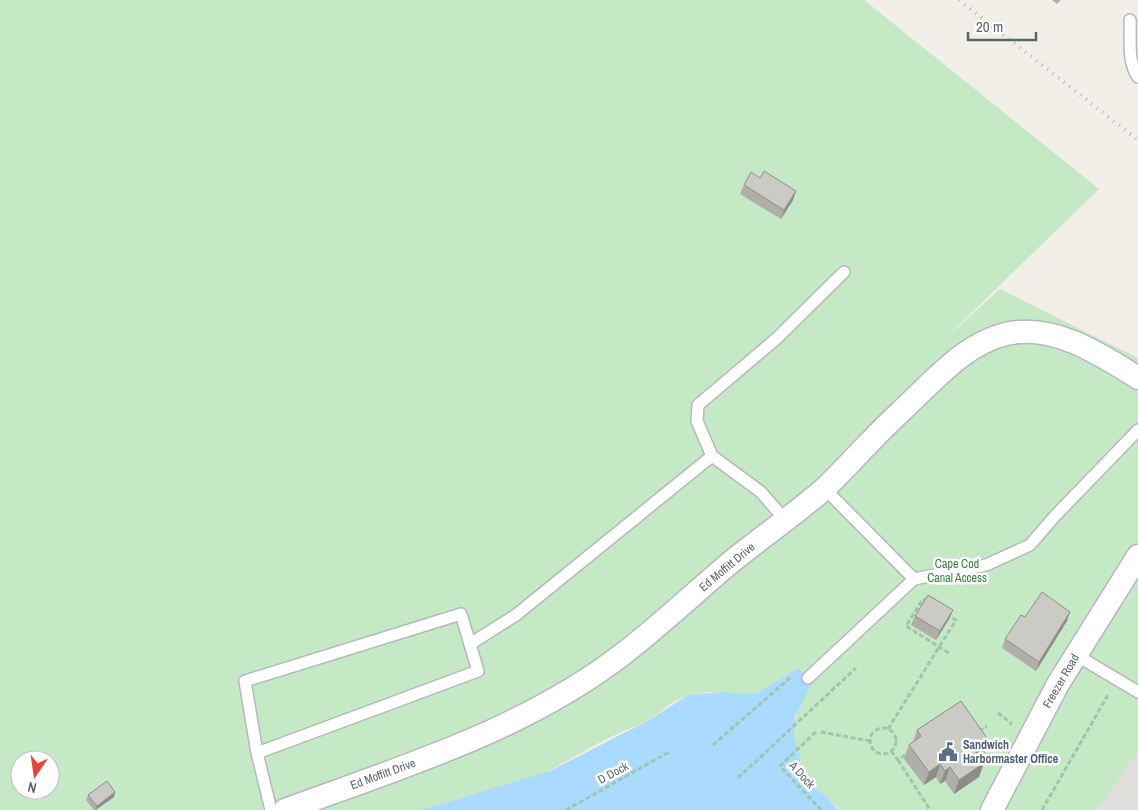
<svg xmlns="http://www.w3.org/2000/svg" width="1138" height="810" viewBox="0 0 1138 810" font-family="'Archivo Narrow',sans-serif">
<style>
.industrial{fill:#e0deda}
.green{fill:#c5e8c5;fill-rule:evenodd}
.water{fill:#aadaff}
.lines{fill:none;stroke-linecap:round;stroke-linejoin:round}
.lane-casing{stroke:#b5b8bc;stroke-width:14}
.street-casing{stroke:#b5b8bc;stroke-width:25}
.path{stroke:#9cc7a9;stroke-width:3;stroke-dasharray:5 2.5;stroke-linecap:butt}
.lane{stroke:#fff;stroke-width:11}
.street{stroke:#fff;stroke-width:22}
.rail{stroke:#b6b7b8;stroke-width:4;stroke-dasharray:1 6;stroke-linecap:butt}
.wall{fill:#afaea9}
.shaded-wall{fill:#8f8d8a}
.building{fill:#cccac5;stroke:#8f8d8a}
.labels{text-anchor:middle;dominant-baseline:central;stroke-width:5;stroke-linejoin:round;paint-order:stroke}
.park-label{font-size:12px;fill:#348238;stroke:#fff}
.street-label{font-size:12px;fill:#5f6368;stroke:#fff}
.service-label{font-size:12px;font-weight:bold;fill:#4e5e75;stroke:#fff;text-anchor:start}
</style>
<rect width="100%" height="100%" fill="#f1efe8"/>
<path class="industrial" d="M 1138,750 L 1138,810 L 1099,810 L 1101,803 Z"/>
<path class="green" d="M 0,0 L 864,0 L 1099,189 L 940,343 L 1000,289 L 1138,358 L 1138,751 L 1097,810 L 839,810 C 832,801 824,797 816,789 C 811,785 808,775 805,769 C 787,736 793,712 813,682 L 798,668 L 757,693 L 744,694 L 707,692 L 683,697 L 670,704 L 651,719 L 604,740 L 531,781 L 428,810 L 0,810 ZM 20,760 L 50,760 L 50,790 L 20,790 Z"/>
<path class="water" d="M 798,668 L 813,682 L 795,716 L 794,737 L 801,763 L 815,789 L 825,795 L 838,810 L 422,810 L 550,771 L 651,719 L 688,695 L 723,692 L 744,694 L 757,693 Z"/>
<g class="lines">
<g class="lane-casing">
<g id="lane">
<path d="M 1130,20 C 1131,38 1127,62 1138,77"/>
<path d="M 712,456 L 761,492 L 785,520"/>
<path d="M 824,488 L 914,579"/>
<path d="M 470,644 L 516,615 L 712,456 L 697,421 L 698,405 L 776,339 L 844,272"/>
<path d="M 1076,655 L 1138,692"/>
<path d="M 808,678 L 914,579 L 986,565 L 1030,545 L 1054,517 L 1138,430"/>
<path d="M 257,753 L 478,671 L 461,614 L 245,681 L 257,753 L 271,810"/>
</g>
</g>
<g class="street-casing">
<g id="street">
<path d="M 285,810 C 401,767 523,731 623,654 C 658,627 690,597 724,568 C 756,541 792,517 824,489 C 840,474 855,457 871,441 C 887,424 905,408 922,391 C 946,368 972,342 1006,334 C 1053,323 1100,354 1138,378"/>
<path d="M 992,810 L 1058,684 L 1138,556"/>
</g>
</g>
<g class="path">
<path d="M 927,602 L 923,599 L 906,626 L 949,653"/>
<path d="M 998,713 L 1011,723 L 1010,725"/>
<circle cx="883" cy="741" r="13"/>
<path d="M 888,729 L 956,620 L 947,615"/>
<path d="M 979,731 L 987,726"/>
<path d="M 816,732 L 780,766 L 821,810"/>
<path d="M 821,732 L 870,741"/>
<path d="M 713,745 L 792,676"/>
<path d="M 891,751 L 898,760 L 909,752"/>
<path d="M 898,760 L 930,810"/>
<path d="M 738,778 L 856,668"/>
<path d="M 566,810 L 669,752"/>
<path d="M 1042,810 L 1109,693"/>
</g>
<use href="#lane" class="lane"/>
<use href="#street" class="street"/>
<path class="rail" d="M 959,0 L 1138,140"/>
</g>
<g class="wall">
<path d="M 1052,0 L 1061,0 L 1057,4 Z"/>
<path d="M 760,178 L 796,191 L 793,200 L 781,219 L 740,194 L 744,185 Z"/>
<path d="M 953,610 L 949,619 L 936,640 L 911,625 L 915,616 Z"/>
<path d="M 1025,617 L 1067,621 L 1036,671 L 1002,648 L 1005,639 Z"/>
<path d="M 917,730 L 989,741 L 984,754 L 980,757 L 984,763 L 979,777 L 954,794 L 945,781 L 940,784 L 936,777 L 924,785 L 904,759 L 909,745 L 913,742 Z"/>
<path d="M 88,795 L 114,797 L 96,810 L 94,810 L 86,800 Z"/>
</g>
<g class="shaded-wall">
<path d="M 796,191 L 793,200 L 781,219 L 784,210 Z"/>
<path d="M 953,610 L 949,619 L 936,640 L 940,631 Z"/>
<path d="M 1070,612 L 1067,621 L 1036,671 L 1039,662 Z"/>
<path d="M 989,741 L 984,754 L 971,764 L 975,751 Z"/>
<path d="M 984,763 L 979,777 L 954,794 L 959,780 Z"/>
<path d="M 940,764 L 936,777 L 924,785 L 929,772 Z"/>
<path d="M 950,767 L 945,781 L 940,784 L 945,771 Z"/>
<path d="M 115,792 L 114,797 L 95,810 L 97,806 Z"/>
</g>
<g class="building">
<path d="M 764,171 L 796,191 L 784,210 L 744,185 L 751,172 L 760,178 Z"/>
<path d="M 1042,592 L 1070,612 L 1039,662 L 1005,639 L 1021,615 L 1025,617 Z"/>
<path d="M 928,595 L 953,610 L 940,631 L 915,616 Z"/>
<path d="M 961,701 L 989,741 L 975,751 L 984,763 L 959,780 L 950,767 L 945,771 L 940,764 L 929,772 L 909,745 L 921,736 L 917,730 Z"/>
<path d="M 107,781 L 115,792 L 97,806 L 88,795 Z"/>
</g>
<defs>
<g id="civic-bare" transform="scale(1.5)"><path d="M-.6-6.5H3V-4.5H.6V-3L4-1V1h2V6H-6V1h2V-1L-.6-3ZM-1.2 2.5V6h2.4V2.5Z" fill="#5c6f8a" stroke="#fff" stroke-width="2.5" paint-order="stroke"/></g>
</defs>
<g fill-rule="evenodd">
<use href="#civic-bare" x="948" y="752"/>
</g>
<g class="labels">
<g class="park-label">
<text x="957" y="564">Cape Cod<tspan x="957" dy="14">Canal Access</tspan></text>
</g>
<g class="street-label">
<text transform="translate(727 567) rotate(-40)">Ed Moffitt Drive</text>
<text transform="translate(1061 681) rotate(-60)">Freezer Road</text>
<text transform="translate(613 773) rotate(-29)">D Dock</text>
<text transform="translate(383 774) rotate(-20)">Ed Moffitt Drive</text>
<text transform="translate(802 775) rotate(48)">A Dock</text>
</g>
<g class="service-label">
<text x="963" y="745">Sandwich<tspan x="963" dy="14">Harbormaster Office</tspan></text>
</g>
</g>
<g transform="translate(35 775) rotate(193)"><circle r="24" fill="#ffffff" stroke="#bfc1c3"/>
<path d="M0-4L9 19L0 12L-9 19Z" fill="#ea4335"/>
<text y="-8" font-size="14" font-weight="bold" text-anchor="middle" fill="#5f6368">N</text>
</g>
<path d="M968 32v8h68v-8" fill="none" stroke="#5f6368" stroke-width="2.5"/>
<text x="976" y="32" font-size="15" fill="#5f6368" stroke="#ffffff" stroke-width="4" paint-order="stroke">20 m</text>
</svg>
